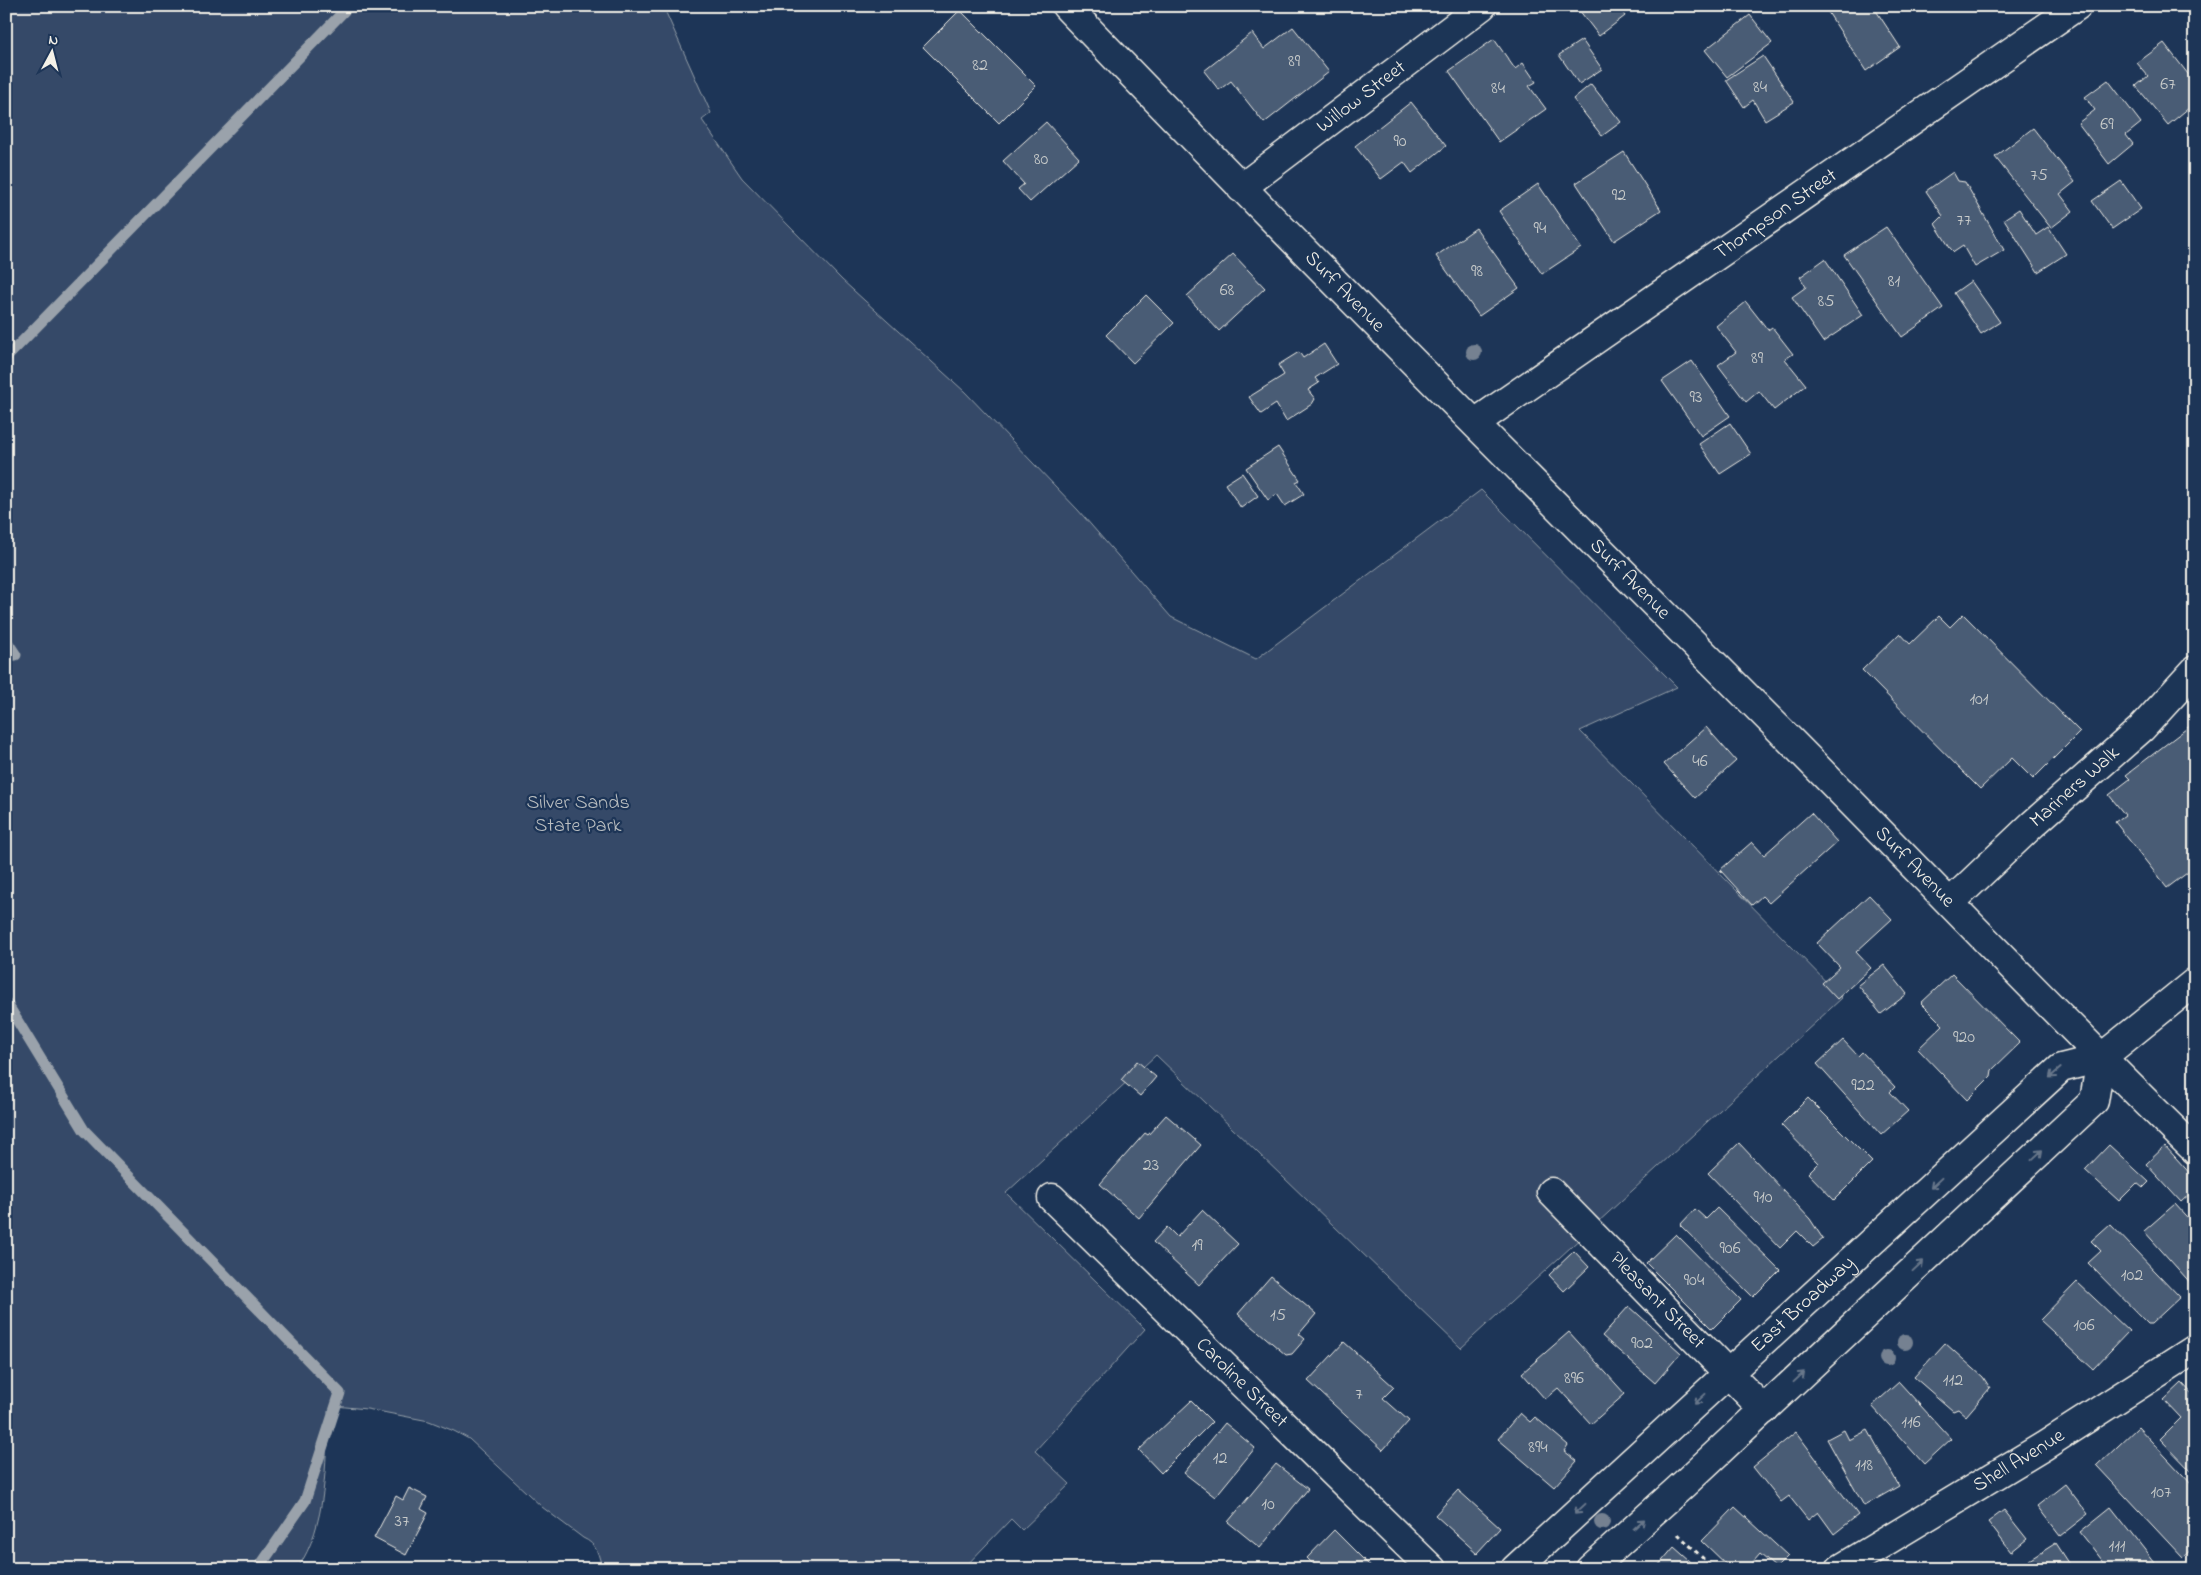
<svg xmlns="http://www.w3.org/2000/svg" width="2201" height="1575" viewBox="0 0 2201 1575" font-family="'Indie Flower',sans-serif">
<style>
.green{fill:#354a67;stroke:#949ea8}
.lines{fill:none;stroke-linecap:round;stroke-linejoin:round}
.stream{stroke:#9aa2ab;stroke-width:11}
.building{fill:#485b74;stroke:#f4f1e8}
.minor-casing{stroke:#f4f1e8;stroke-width:31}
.path{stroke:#f4f1e8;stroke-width:3;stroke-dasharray:4 4;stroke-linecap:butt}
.minor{stroke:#1d3557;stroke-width:28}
.tree{fill:#748191}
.oneway{stroke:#68778a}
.labels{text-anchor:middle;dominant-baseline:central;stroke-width:4.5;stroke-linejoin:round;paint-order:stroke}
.number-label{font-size:18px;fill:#c9cccb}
.street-label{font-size:20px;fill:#f4f1e8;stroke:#1d3557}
.park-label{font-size:20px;fill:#bbbfc1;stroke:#1d3557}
</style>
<rect width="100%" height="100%" fill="#1d3557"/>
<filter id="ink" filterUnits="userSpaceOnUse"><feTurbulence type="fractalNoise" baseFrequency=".02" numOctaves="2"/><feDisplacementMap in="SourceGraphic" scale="10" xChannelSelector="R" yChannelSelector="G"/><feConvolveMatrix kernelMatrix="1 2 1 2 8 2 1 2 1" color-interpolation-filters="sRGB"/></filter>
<g filter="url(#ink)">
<path class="green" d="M 6,6 L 663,6 L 711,113 L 702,120 L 742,178 L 842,280 L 965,392 L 1078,510 L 1171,617 L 1256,659 L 1481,490 L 1677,687 L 1580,731 L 1842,998 L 1461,1348 L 1156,1055 L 1006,1193 L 1145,1329 L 1035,1451 L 1070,1484 L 1022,1530 L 1011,1519 L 963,1569 L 602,1569 C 599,1555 597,1544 583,1538 L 542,1507 L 469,1439 L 454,1431 L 429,1421 L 367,1409 L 335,1406 L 328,1411 C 325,1462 328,1525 297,1569 L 6,1569 Z"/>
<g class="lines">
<g class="stream">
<path d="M 6,358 L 349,6"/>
<path d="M 6,640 L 16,655 L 6,656"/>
<path d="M 6,1002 L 84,1130 L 340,1393 L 305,1501 L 258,1569"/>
</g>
</g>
<g class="building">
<path d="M 1576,6 L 1618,6 L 1625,16 L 1599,36 Z"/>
<path d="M 1824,6 L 1873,6 L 1900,47 L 1866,71 Z"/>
<path d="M 960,10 L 1036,86 L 999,123 L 923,47 Z"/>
<path d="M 1750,15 L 1772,43 L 1727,77 L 1705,50 Z"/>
<path d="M 1293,27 L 1329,72 L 1264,123 L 1231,81 L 1219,90 L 1204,71 L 1252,33 L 1264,49 Z"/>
<path d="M 1494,39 L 1515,69 L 1523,63 L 1536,82 L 1529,86 L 1546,109 L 1499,142 L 1449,71 Z"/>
<path d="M 1582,40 L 1602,69 L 1579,84 L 1559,55 Z"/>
<path d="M 2164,43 L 2195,83 L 2195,103 L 2168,125 L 2136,86 L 2148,76 L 2137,63 Z"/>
<path d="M 1763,56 L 1794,102 L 1765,120 L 1753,100 L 1744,107 L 1726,80 Z"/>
<path d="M 2108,80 L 2141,123 L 2126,135 L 2133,144 L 2109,164 L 2078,123 L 2095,110 L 2085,97 Z"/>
<path d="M 1591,84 L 1621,122 L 1602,136 L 1573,99 Z"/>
<path d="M 1411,102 L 1446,146 L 1412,173 L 1404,162 L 1381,179 L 1355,146 Z"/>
<path d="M 1046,122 L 1079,158 L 1030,202 L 1018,189 L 1024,184 L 1003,161 Z"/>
<path d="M 2033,128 L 2075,182 L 2060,194 L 2073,211 L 2051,228 L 1995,157 Z"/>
<path d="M 1624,152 L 1661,210 L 1614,241 L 1576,183 Z"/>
<path d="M 1953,172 L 1958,181 L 1965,182 L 2004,250 L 1975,267 L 1963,246 L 1954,252 L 1950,248 L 1935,224 L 1943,216 L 1926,191 Z"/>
<path d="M 2121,181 L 2141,209 L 2112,229 L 2092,201 Z"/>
<path d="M 1538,184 L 1581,248 L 1542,274 L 1499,211 Z"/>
<path d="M 2019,209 L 2036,235 L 2048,227 L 2066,254 L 2038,272 L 2004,219 Z"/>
<path d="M 1886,227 L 1943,308 L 1902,337 L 1844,255 Z"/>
<path d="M 1476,228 L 1519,288 L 1479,316 L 1436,256 Z"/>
<path d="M 1233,254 L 1265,288 L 1219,331 L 1187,296 Z"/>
<path d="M 1825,259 L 1863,315 L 1823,342 L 1792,297 L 1806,287 L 1800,277 Z"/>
<path d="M 1971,281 L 2000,322 L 1981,334 L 1954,293 Z"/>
<path d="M 1146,295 L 1174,323 L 1133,363 L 1106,335 Z"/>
<path d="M 1746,302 L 1768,330 L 1772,327 L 1793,354 L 1785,359 L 1806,385 L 1774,410 L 1759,391 L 1746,402 L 1718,365 L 1736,352 L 1716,326 Z"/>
<path d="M 1324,344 L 1337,364 L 1315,378 L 1319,383 L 1308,390 L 1315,399 L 1312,404 L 1286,421 L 1276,404 L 1261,414 L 1249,397 L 1284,375 L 1278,365 L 1299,352 L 1303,358 Z"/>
<path d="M 1692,361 L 1730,416 L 1701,436 L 1662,381 Z"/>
<path d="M 1730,423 L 1751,454 L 1720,474 L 1699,444 Z"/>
<path d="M 1278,447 L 1300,480 L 1296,482 L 1304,494 L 1285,506 L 1277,494 L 1268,500 L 1246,468 Z"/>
<path d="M 1242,473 L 1258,496 L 1241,508 L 1225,484 Z"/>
<path d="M 1963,614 L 2080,732 L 2033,779 L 2012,758 L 1980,789 L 1862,670 L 1900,633 L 1910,644 L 1939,616 L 1950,627 Z"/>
<path d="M 2195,722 L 2195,867 L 2167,888 L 2115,822 L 2125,815 L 2109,795 L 2130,779 L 2126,775 Z"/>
<path d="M 1706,727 L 1736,761 L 1695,798 L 1664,764 Z"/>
<path d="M 1811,813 L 1837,842 L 1769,903 L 1762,896 L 1752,905 L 1720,870 L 1752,842 L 1764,855 Z"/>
<path d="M 1869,895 L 1892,919 L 1856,952 L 1871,968 L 1837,999 L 1822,983 L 1840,967 L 1817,943 Z"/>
<path d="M 1884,965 L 1907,994 L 1881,1014 L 1858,985 Z"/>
<path d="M 1952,974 L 2020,1043 L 1992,1070 L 1991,1076 L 1967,1100 L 1918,1049 L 1943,1025 L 1921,1003 Z"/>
<path d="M 1843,1040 L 1858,1056 L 1862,1052 L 1895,1087 L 1890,1092 L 1908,1111 L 1881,1135 L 1817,1064 Z"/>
<path d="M 1137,1061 L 1156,1077 L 1140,1096 L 1121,1080 Z"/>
<path d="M 1808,1098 L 1872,1162 L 1834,1200 L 1808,1173 L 1818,1163 L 1781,1125 Z"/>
<path d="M 1166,1115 L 1201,1145 L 1139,1218 L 1100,1184 L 1145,1133 L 1148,1135 Z"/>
<path d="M 1739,1143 L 1810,1219 L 1823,1239 L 1813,1247 L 1797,1231 L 1780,1248 L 1708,1173 Z"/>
<path d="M 2109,1145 L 2149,1182 L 2143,1188 L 2137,1183 L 2119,1201 L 2085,1170 Z"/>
<path d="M 2165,1146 L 2195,1179 L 2195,1189 L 2181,1202 L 2146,1164 Z"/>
<path d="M 2175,1204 L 2195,1226 L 2195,1288 L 2144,1231 Z"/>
<path d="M 1717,1208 L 1780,1270 L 1753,1297 L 1680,1225 L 1695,1209 L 1706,1219 Z"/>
<path d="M 1202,1210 L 1238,1244 L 1199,1285 L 1153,1242 L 1167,1227 L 1177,1237 Z"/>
<path d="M 2110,1224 L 2180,1297 L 2151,1324 L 2148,1324 L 2088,1263 L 2101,1251 L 2091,1241 Z"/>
<path d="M 1676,1234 L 1741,1300 L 1712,1329 L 1646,1263 Z"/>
<path d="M 1574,1251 L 1589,1267 L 1564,1291 L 1549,1275 Z"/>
<path d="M 1271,1276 L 1316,1314 L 1299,1334 L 1305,1339 L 1292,1354 L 1286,1355 L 1238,1314 Z"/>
<path d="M 2077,1282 L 2129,1331 L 2093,1369 L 2040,1320 Z"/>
<path d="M 1629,1306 L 1681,1353 L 1655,1383 L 1602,1336 Z"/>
<path d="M 1569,1332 L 1625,1394 L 1591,1424 L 1558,1388 L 1545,1399 L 1522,1373 Z"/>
<path d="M 1344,1342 L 1394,1387 L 1383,1398 L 1409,1421 L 1383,1450 L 1308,1381 Z"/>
<path d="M 1945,1343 L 1983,1377 L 1990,1388 L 1966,1416 L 1958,1409 L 1953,1411 L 1914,1377 Z"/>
<path d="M 1899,1382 L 1951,1439 L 1924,1464 L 1872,1406 Z"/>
<path d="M 2182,1383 L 2195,1397 L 2195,1475 L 2160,1439 L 2181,1418 L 2164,1400 Z"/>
<path d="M 1191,1401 L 1212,1422 L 1161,1473 L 1139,1450 Z"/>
<path d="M 1520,1413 L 1530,1422 L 1535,1417 L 1568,1445 L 1564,1451 L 1577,1461 L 1554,1487 L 1498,1439 Z"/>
<path d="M 1225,1423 L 1255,1448 L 1215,1497 L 1184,1473 Z"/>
<path d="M 2138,1427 L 2195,1488 L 2195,1547 L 2183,1558 L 2097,1466 Z"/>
<path d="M 1844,1430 L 1849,1440 L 1868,1430 L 1899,1486 L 1864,1506 L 1827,1439 Z"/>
<path d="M 1796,1432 L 1858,1515 L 1834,1534 L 1818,1512 L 1808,1520 L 1789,1496 L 1781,1502 L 1753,1467 Z"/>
<path d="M 1276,1464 L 1308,1489 L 1260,1548 L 1228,1522 Z"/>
<path d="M 2065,1484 L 2088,1514 L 2060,1536 L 2037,1506 Z"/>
<path d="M 409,1488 L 427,1497 L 421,1509 L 428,1513 L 406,1555 L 374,1538 L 396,1496 L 403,1500 Z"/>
<path d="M 1458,1490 L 1500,1528 L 1477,1553 L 1435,1515 Z"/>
<path d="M 1735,1507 L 1788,1556 L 1776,1568 L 1760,1554 L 1747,1569 L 1731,1569 L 1702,1541 Z"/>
<path d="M 2111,1507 L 2155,1563 L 2147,1569 L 2109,1569 L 2080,1532 Z"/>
<path d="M 2004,1510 L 2027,1539 L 2011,1552 L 1988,1522 Z"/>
<path d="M 1334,1530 L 1373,1569 L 1318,1569 L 1307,1558 Z"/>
<path d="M 2056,1543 L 2073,1569 L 2035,1569 L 2029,1560 Z"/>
<path d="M 1674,1547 L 1691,1562 L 1687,1567 L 1688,1569 L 1660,1569 L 1657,1567 Z"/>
</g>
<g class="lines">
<g class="minor-casing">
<g id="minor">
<path id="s1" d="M 1066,6 C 1303,253 1545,494 1786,736 C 1923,874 2056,1015 2195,1150"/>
<path id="s2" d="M 1241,188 L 1482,6"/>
<path id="s3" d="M 1475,423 L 2077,6"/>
<path id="s4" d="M 1951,902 L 2033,824 L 2142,728 L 2195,670"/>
<path id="s5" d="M 1551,1192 L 1764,1410"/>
<path id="s6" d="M 1052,1198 L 1432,1569"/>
<path id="s7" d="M 1515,1569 L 2061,1068 L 2101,1058 L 2195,982"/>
<path d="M 1590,1569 L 1684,1484 L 2094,1101 L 2101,1058"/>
<path id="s8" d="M 1840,1569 L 2044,1446 L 2195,1349"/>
</g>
</g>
<path class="path" d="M 1678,1534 L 1714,1569"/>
<use href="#minor" class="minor"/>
</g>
<g class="tree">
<circle cx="1474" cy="352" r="8"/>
<circle cx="1905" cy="1342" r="8"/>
<circle cx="1887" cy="1358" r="8"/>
<circle cx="1602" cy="1522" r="8"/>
</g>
<defs><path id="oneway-shaft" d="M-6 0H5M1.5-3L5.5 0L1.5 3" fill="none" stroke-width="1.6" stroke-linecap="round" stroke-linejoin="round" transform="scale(1.25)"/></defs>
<g class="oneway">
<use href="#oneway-shaft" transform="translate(2055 1073) rotate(139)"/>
<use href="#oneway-shaft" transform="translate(2037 1155) rotate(-43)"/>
<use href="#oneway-shaft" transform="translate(1936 1183) rotate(137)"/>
<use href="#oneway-shaft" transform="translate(1918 1266) rotate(-43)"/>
<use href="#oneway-shaft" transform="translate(1799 1377) rotate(-43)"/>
<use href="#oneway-shaft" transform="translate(1700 1399) rotate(137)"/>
<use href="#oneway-shaft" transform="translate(1580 1509) rotate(137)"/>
<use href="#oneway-shaft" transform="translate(1639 1524) rotate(-42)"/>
</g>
</g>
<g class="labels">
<g class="number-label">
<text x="1294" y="62">89</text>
<text x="980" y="66">82</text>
<text x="2168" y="85">67</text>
<text x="1760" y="88">84</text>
<text x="1498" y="89">84</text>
<text x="2107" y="125">69</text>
<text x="1400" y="142">90</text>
<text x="1041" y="160">80</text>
<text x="2039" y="176">75</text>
<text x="1619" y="196">92</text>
<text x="1964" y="221">77</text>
<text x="1540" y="229">94</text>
<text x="1477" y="272">98</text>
<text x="1894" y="282">81</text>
<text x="1227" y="291">68</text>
<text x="1826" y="302">85</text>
<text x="1757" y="359">89</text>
<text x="1696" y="398">93</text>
<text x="1979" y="700">101</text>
<text x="1700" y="762">46</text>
<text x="1964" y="1038">920</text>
<text x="1863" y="1086">922</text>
<text x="1151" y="1166">23</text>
<text x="1763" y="1198">910</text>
<text x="1197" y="1246">19</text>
<text x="1730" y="1249">906</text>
<text x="2132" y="1276">102</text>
<text x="1694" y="1281">904</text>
<text x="1278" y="1316">15</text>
<text x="2084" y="1326">106</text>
<text x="1642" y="1344">902</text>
<text x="1574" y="1379">896</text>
<text x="1953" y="1381">112</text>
<text x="1359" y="1395">7</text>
<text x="1911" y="1423">116</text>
<text x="1538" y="1448">894</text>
<text x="1220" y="1459">12</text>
<text x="1864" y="1466">118</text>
<text x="2161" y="1493">107</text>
<text x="1268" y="1505">10</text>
<text x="402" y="1522">37</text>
<text x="2117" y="1547">111</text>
</g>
<g class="street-label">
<text stroke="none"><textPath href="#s2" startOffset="151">Willow Street</textPath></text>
<text stroke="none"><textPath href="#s3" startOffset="366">Thompson Street</textPath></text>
<text stroke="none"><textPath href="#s1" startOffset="399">Surf Avenue</textPath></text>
<text stroke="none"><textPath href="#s1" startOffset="804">Surf Avenue</textPath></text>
<text stroke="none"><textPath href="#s4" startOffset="169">Mariners Walk</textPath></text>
<text stroke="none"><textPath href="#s1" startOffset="1209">Surf Avenue</textPath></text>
<text stroke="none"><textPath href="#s5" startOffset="152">Pleasant Street</textPath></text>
<text stroke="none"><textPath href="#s7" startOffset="391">East Broadway</textPath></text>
<text stroke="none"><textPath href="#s6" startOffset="265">Caroline Street</textPath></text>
<text stroke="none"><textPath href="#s8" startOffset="209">Shell Avenue</textPath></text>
</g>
<g class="park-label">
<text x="578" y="803">Silver Sands<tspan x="578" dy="23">State Park</tspan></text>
</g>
</g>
<rect width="2201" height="1575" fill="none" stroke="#1d3557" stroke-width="25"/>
<rect x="12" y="12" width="2176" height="1550" fill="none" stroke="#f4f1e8" stroke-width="2" filter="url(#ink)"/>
<g transform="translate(52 52) rotate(7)" stroke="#1d3557" stroke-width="4" paint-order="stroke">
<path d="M0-4L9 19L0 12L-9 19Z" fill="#f4f1e8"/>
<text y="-8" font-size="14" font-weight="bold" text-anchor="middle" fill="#f4f1e8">N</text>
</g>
</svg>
